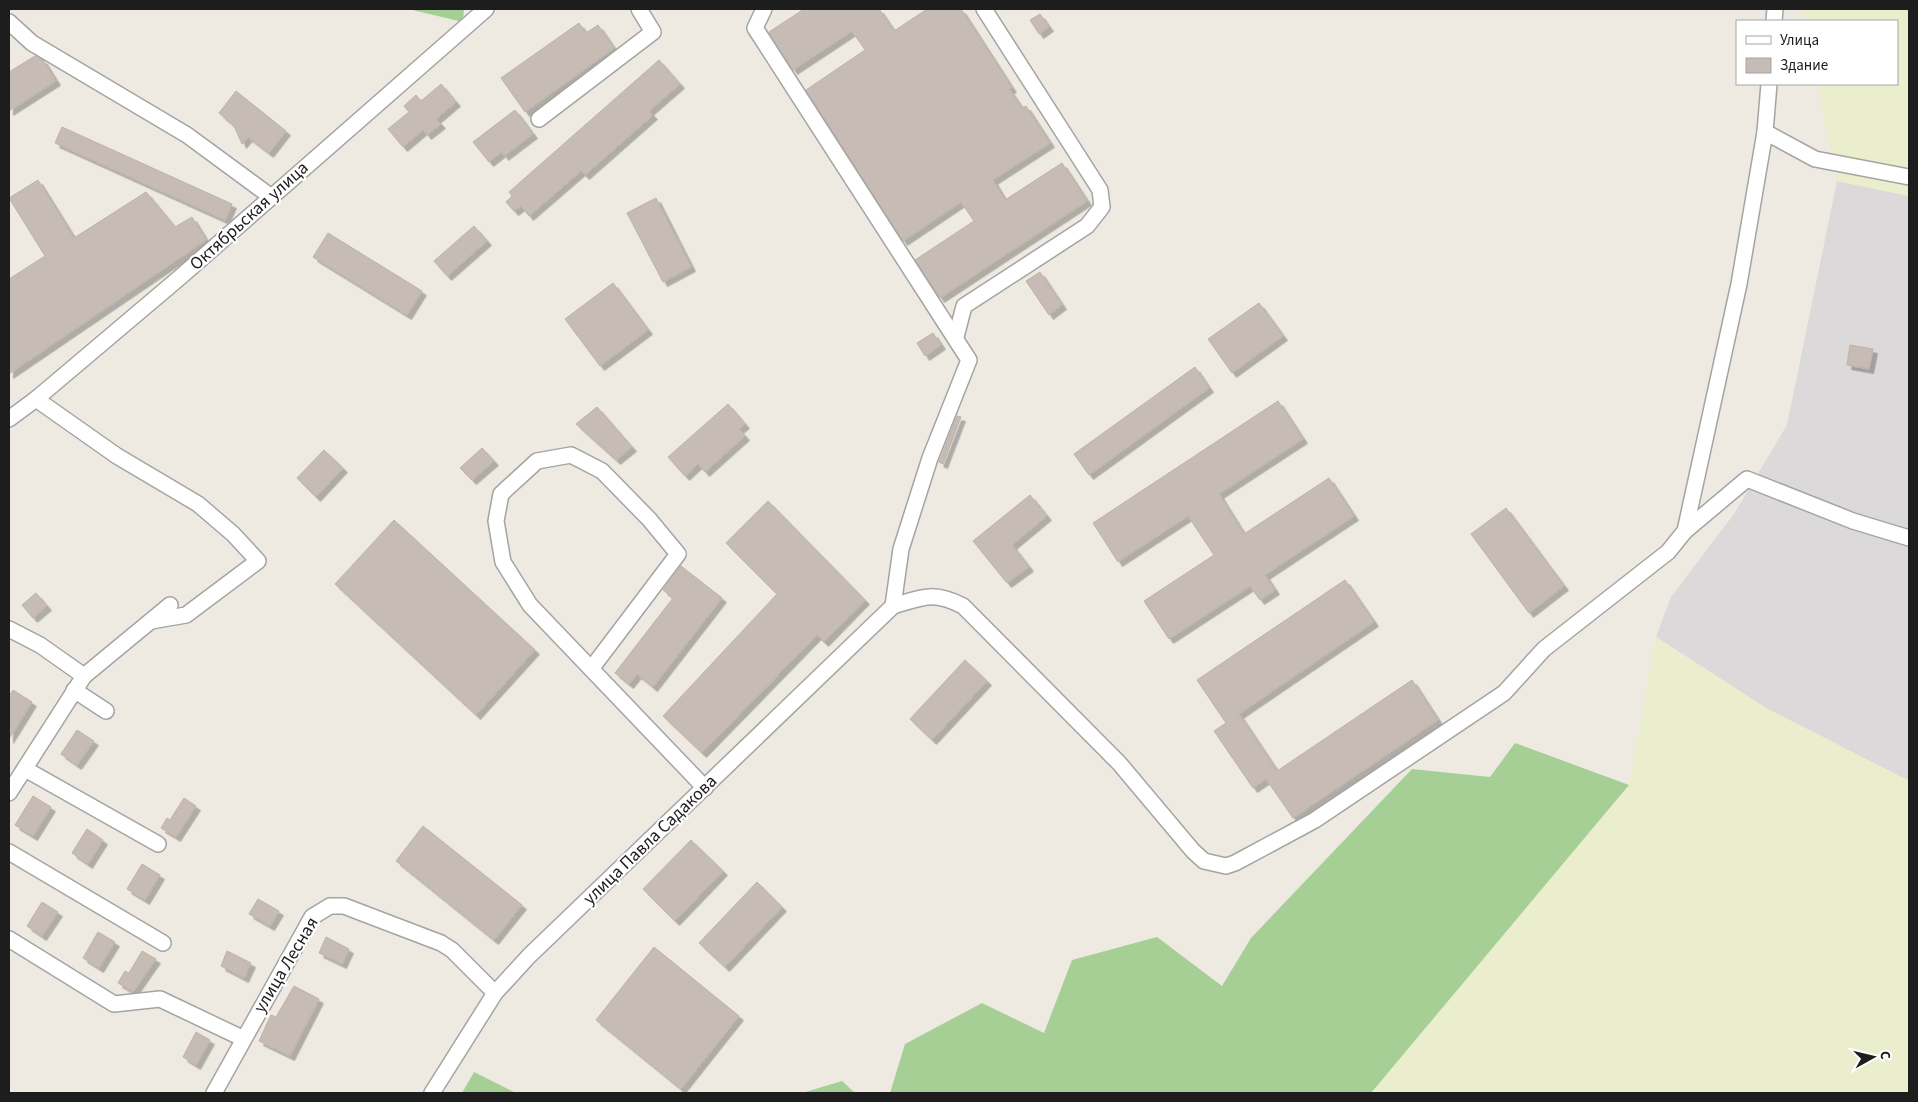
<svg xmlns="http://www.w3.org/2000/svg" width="1918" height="1102" viewBox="0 0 1918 1102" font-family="'Source Sans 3',sans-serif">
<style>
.residential{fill:#dbd9d9}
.farmland{fill:#ebeecc}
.forest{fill:#a6cf95}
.building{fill:#c6bcb5;stroke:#c0b1a4;filter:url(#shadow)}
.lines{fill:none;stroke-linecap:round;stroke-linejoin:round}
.minor-casing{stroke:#a4a4a4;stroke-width:18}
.minor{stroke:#fff;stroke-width:15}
.labels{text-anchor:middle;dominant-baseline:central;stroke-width:4.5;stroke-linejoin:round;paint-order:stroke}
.street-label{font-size:18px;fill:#1d1d1d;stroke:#fff}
</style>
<defs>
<filter id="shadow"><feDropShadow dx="4.5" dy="4.5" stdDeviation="0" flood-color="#0004"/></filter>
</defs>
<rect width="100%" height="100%" fill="#eeeae2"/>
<path class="residential" d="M 1837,181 L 1909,196 L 1909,781 L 1766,708 L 1656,637 L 1671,597 L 1734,514 L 1787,425 Z"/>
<g class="farmland">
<path d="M 1803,9 L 1909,9 L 1909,196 L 1837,181 L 1817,84 L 1897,84 L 1897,21 L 1805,21 Z"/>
<path d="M 1656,637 L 1766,708 L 1909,781 L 1909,1093 L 1371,1093 L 1629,785 Z"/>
</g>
<g class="forest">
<path d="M 408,9 L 464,9 L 463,22 Z"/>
<path d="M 1515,743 L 1629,785 L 1371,1093 L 890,1093 L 905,1044 L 982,1003 L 1044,1033 L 1072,960 L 1157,937 L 1222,986 L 1251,938 L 1412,769 L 1490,777 Z"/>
<path d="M 474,1072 L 516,1093 L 462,1093 Z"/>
<path d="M 842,1081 L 855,1093 L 802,1093 Z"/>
</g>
<g class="building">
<path d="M 804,9 L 879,9 L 894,31 L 927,9 L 961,9 L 1012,88 L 1009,89 L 1022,108 L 1026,106 L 1050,143 L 993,180 L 1005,200 L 1062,163 L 1087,201 L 940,298 L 915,260 L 974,221 L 961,202 L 903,241 L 806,90 L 865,50 L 852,31 L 793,70 L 769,32 Z"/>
<path d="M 1040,14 L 1049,27 L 1039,34 L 1030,20 Z"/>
<path d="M 579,23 L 586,33 L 598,25 L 614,48 L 525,112 L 501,78 Z"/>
<path d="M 35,56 L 43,60 L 56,81 L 9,111 L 9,72 Z"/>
<path d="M 659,60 L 680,84 L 649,111 L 653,115 L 585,175 L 581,171 L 529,216 L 521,206 L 514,211 L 506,202 L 512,196 L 509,192 Z"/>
<path d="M 441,84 L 456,102 L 436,119 L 441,124 L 427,135 L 423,130 L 403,147 L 388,129 L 409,112 L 404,106 L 416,95 L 421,101 Z"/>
<path d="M 236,91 L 286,131 L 269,153 L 248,137 L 242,144 L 234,126 L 219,113 Z"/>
<path d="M 515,110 L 533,134 L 504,156 L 502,152 L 489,162 L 473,142 Z"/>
<path d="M 62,127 L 232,204 L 225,220 L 55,143 Z"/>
<path d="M 38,180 L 74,238 L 146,192 L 175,227 L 192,217 L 206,240 L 9,374 L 9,279 L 45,256 L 9,198 Z"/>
<path d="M 656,198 L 691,267 L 663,282 L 627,213 Z"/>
<path d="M 474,226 L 487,241 L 447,276 L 434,261 Z"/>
<path d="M 328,233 L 422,291 L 407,315 L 313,257 Z"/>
<path d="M 1040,272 L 1062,305 L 1049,315 L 1026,281 Z"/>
<path d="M 613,283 L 648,330 L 600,366 L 565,319 Z"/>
<path d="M 1259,303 L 1283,336 L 1232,373 L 1208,339 Z"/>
<path d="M 933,333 L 941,345 L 925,356 L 917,343 Z"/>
<path d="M 1850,345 L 1873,349 L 1869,369 L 1847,365 Z"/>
<path d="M 1195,367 L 1209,388 L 1089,475 L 1074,454 Z"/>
<path d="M 1278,401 L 1303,439 L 1219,494 L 1244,534 L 1329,478 L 1354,516 L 1265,575 L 1275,590 L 1260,600 L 1250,586 L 1169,639 L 1144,601 L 1214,555 L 1188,516 L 1118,562 L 1093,523 Z"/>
<path d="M 728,404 L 745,424 L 739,429 L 745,436 L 705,472 L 698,464 L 685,476 L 668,457 Z"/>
<path d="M 597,407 L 632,447 L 616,460 L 576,424 Z"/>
<path d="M 957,416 L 961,417 L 943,464 L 939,462 Z"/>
<path d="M 482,448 L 494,461 L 472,480 L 460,468 Z"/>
<path d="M 324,450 L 343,468 L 316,497 L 297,478 Z"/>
<path d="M 1030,495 L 1047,516 L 1012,545 L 1029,567 L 1007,583 L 973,541 Z"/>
<path d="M 768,501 L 865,600 L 824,642 L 817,635 L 702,753 L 663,716 L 777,594 L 726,543 Z"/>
<path d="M 1506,508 L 1564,586 L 1529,613 L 1471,534 Z"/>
<path d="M 394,520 L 535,650 L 476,715 L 335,584 Z"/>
<path d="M 681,566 L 722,598 L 653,687 L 637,674 L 629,684 L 615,673 L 673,598 L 663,590 Z"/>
<path d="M 1345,580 L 1374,622 L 1239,714 L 1277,771 L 1412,680 L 1438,720 L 1293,818 L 1266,779 L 1253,788 L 1214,731 L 1226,723 L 1197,680 Z"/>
<path d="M 36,593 L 47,606 L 33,618 L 22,605 Z"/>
<path d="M 965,660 L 987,681 L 932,740 L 910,719 Z"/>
<path d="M 13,690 L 32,702 L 9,739 L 9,696 Z"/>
<path d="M 77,730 L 94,741 L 77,765 L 61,754 Z"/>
<path d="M 33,796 L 51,807 L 33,836 L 15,825 Z"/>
<path d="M 184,798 L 196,806 L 176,837 L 161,828 L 167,818 L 170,820 Z"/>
<path d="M 423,826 L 522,905 L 494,940 L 396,861 Z"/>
<path d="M 87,829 L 103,840 L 88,864 L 72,853 Z"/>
<path d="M 691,840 L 723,871 L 675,921 L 643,889 Z"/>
<path d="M 142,864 L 160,875 L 145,900 L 127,889 Z"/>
<path d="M 757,882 L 782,907 L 725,967 L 699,943 Z"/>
<path d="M 258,899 L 279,911 L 270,926 L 249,914 Z"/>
<path d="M 42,902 L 58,912 L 42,936 L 27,926 Z"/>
<path d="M 98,932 L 115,942 L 99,968 L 83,958 Z"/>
<path d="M 326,937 L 349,949 L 342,964 L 319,953 Z"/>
<path d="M 654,947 L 739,1016 L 681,1089 L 596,1020 Z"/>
<path d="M 142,951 L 156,959 L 133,992 L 118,983 L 125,971 L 129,973 Z"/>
<path d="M 227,951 L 251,963 L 244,978 L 221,966 Z"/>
<path d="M 294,986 L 319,999 L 290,1056 L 259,1041 L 271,1015 L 276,1017 Z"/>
<path d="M 196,1032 L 210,1040 L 196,1065 L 183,1057 Z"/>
</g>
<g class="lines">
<g class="minor-casing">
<g id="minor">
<path d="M 764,9 L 755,28 L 969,360 L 930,458 L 901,549 L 893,606"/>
<path d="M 1774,21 L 1775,9"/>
<path d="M 9,22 L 32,43 L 187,135 L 270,196"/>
<path d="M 539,119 L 653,32 L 639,9"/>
<path d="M 1765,132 L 1815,159 L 1909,177"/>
<path d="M 956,337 L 964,306 L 1087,226 L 1102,207 L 1100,190 L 984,9"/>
<path d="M 36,399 L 117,456 L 198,504 L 233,534 L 258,561 L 186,615 L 151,621"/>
<path d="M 9,419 L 36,399 L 178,279 L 486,9"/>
<path d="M 1685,531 L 1747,479 L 1853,521 L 1909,538"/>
<path d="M 9,629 L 40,645 L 84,676"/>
<path d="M 591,669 L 678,554 L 649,519 L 602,471 L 571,455 L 537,461 L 501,494 L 496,521 L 503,562 L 530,605 L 705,788"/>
<path d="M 74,690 L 106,711"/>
<path d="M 25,769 L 158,844"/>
<path d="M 9,793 L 84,676 L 170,605"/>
<path d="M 9,852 L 163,943"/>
<path d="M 9,939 L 114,1004 L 160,999 L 242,1038"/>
<path d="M 214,1093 L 312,917 L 330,906 L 344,906 L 441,943 L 452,950 L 495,993"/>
<path d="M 432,1093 L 495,993 L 529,956 L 893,606 C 924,597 933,591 963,606 L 1119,763 L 1193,851 L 1204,861 L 1226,866 L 1235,863 L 1315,820 L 1504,693 L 1544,649 L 1668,552 L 1685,531 L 1739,284 L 1765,132 L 1769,84"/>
</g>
</g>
<use href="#minor" class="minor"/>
</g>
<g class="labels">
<g class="street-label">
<text transform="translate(249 216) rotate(-42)">Октябрьская улица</text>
<text transform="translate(650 840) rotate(-44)">улица Павла Садакова</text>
<text transform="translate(286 965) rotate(-59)">улица Лесная</text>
</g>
</g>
<rect width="1918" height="1102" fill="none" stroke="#1d1d1d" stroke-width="20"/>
<rect x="1736" y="20" width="162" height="65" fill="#ffffff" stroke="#a5a5a5"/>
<rect x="1746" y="36" width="25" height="8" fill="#ffffff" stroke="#a5a5a5"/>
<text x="1780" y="45" font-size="15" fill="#1d1d1d">Улица</text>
<rect x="1746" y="58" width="25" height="15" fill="#c6bcb5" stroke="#a5a5a5"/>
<text x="1780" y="70" font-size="15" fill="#1d1d1d">Здание</text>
<g transform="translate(1873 1057) rotate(82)" stroke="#ffffff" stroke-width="4" paint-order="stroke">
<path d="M0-4L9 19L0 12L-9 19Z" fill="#1d1d1d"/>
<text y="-8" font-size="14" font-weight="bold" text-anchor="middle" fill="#1d1d1d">С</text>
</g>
</svg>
